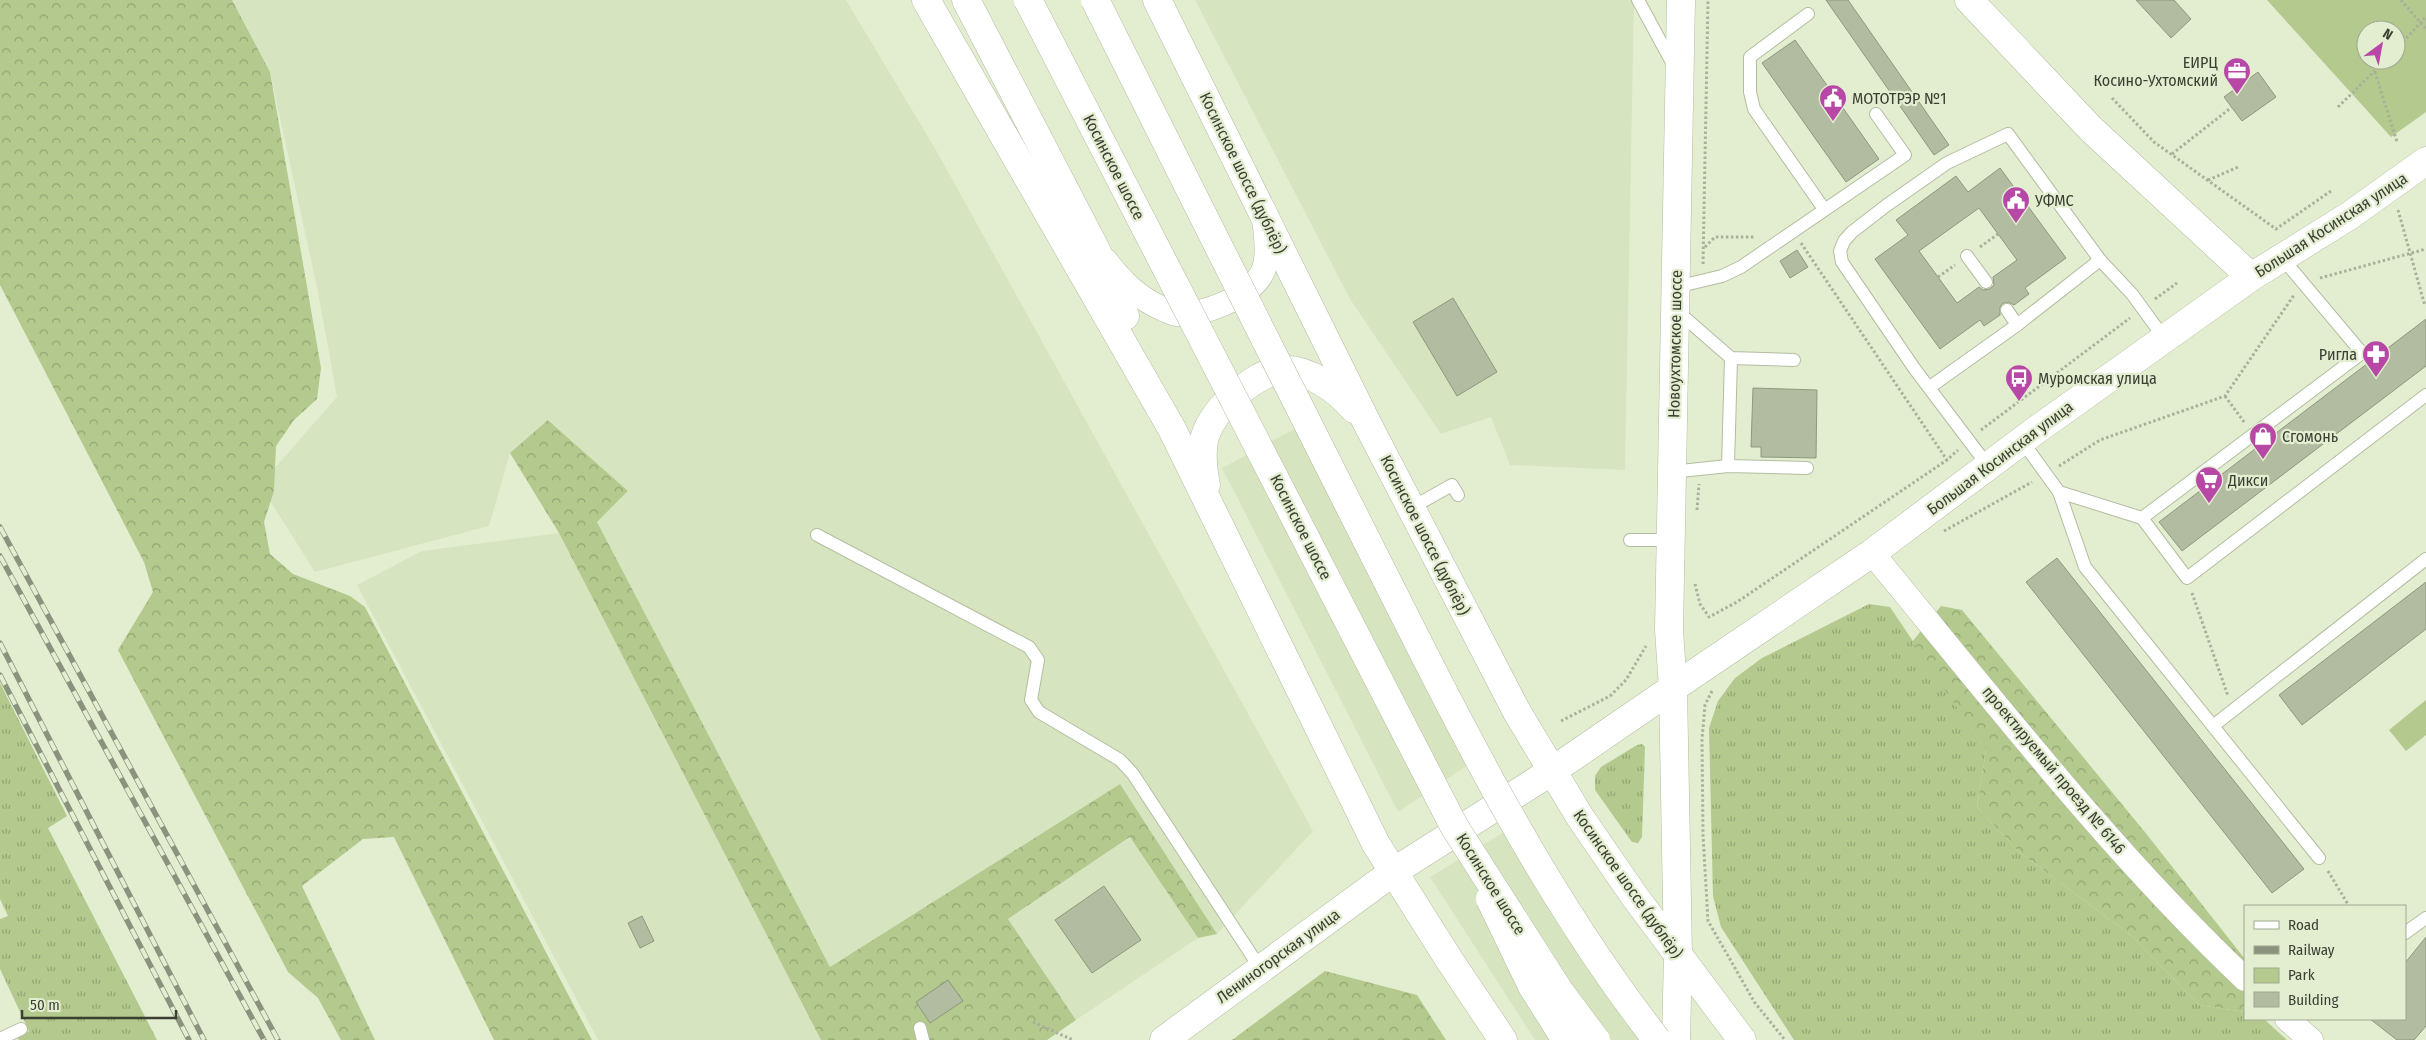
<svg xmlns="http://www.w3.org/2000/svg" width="2426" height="1040" viewBox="0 0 2426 1040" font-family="'Fira Sans Condensed',sans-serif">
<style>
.built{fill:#d7e4c0}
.grass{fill:url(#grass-tufts)}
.forest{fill:url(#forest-crowns)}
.park{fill:#b3c98d;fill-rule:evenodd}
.building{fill:#b1bca0;stroke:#8e987d;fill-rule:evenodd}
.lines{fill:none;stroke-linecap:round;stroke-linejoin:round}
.service-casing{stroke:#b3bda1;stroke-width:14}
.minor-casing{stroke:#b3bda1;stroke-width:25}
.tertiary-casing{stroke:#b3bda1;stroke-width:29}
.secondary-casing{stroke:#b3bda1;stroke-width:29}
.path{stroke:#a8b19a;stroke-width:3;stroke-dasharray:2.5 2.5;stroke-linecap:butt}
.service{stroke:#fff;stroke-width:12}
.minor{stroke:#fff;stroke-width:24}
.tertiary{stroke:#fff;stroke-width:28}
.secondary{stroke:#fff;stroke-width:28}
.rail-casing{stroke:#8b937f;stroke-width:5.5}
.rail{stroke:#e3eed1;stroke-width:4;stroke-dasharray:11;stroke-linecap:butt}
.secondary-bridge-casing{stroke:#b3bda1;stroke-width:29;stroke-linecap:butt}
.trunk-bridge-casing{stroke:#b3bda1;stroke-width:29;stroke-linecap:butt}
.secondary-bridge{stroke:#fff;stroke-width:28}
.trunk-bridge{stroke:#fff;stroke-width:28}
.labels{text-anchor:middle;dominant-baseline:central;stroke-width:4.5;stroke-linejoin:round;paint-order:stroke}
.poi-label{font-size:16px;fill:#3b3f33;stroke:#e3eed1;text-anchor:start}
.street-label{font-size:16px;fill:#3b3f33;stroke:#e3eed1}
</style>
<defs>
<pattern id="grass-tufts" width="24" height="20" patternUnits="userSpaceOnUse" patternTransform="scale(1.25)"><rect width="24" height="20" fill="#b3c98d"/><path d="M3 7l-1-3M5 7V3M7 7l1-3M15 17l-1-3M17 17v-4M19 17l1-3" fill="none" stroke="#93a574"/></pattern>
<pattern id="forest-crowns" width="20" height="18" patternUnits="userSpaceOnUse" patternTransform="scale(1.25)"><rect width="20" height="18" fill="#b3c98d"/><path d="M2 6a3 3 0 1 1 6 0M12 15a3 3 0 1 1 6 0" fill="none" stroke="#93a574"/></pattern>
</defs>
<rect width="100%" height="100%" fill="#e3eed1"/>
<g class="built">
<path d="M 232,0 L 846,0 L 936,150 L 1313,831 L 1217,934 L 1120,784 L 830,967 L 597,522 L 628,491 L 549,420 L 510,453 L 489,526 L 315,572 L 260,485 L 337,397 L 318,292 L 270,72 Z"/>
<path d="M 1195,0 L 1634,0 L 1625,470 L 1510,465 L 1491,417 L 1441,434 L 1350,299 Z"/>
<path d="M 1317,417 L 1487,752 L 1398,812 L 1222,468 Z"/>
<path d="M 559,533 L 821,1040 L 598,1040 L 357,585 L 422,551 Z"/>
<path d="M 1522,821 L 1660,1040 L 1535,1040 L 1430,877 Z"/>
<path d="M 1131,837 L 1198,938 L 1076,1020 L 1008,919 Z"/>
</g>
<g class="grass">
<path d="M 1869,604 L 1890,607 L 1986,750 L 1977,807 L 2018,851 L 2133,937 L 2199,1005 L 2245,1012 L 2245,1019 L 2264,1019 L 2287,1040 L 1794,1040 L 1721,927 L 1713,896 L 1709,728 L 1718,701 L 1735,678 L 1762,658 Z"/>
<path d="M 0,683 L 67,816 L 48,828 L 157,1040 L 19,1040 L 17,1037 L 29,1031 L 0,969 L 0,919 L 8,916 L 0,899 Z"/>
<path d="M 1642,744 L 1645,747 L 1642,837 L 1638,843 L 1632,842 L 1595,790 L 1595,776 L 1601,767 L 1637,745 Z"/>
</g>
<g class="forest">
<path d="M 0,0 L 232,0 L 270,72 L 321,368 L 317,399 L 294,420 L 276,446 L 274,491 L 264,522 L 270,554 L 293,574 L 350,596 L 365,607 L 592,1040 L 494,1040 L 394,837 L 363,839 L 302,886 L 375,1040 L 341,1040 L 318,998 L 288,972 L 118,650 L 153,592 L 144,562 L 0,285 Z"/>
<path d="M 548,420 L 628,491 L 597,522 L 830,967 L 1120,784 L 1217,934 L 1198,938 L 1130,837 L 1008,919 L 1076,1020 L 1047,1040 L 821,1040 L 559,533 L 510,453 Z"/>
<path d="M 1941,606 L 1962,610 L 2144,831 L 2245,959 L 2245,1012 L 2199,1005 L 2133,937 L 2018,851 L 1977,807 L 1986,750 L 1912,642 Z"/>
<path d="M 1325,971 L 1417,995 L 1446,1040 L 1232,1040 Z"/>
</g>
<g class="park">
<path d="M 2267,0 L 2426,0 L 2426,112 L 2391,137 ZM 2366,30 L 2396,30 L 2396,60 L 2366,60 Z"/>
<path d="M 2426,700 L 2426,735 L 2406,751 L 2389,730 Z"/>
</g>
<g class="building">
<path d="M 1826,0 L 1848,0 L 1949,145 L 1934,155 Z"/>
<path d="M 2136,0 L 2174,0 L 2191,19 L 2171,38 Z"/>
<path d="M 1795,40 L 1879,159 L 1846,182 L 1762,63 Z"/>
<path d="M 2258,72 L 2276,97 L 2242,121 L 2224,97 Z"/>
<path d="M 2000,168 L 2066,258 L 2025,288 L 2029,294 L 2014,305 L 2010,303 L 2003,303 L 2000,307 L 2000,315 L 1984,326 L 1980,320 L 1940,349 L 1875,259 L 1908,235 L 1896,220 L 1956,176 L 1968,192 ZM 1979,208 L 2017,260 L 1993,277 L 1994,285 L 1990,289 L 1983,290 L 1979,287 L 1957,303 L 1919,251 Z"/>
<path d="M 1797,250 L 1808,267 L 1790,278 L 1780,261 Z"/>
<path d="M 1453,298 L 1497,372 L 1457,396 L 1413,322 Z"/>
<path d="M 2426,319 L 2426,366 L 2182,551 L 2159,522 Z"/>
<path d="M 1753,388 L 1817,390 L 1816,458 L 1761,457 L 1761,447 L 1751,447 Z"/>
<path d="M 2057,558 L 2304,869 L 2272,893 L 2026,582 Z"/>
<path d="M 2426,582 L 2426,629 L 2302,725 L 2279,695 Z"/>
<path d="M 1104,886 L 1141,940 L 1092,973 L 1055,920 Z"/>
<path d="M 642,916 L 654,941 L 640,948 L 628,923 Z"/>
<path d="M 2426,937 L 2426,1026 L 2414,1040 L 2397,1040 L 2370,1019 L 2405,1019 L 2405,963 Z"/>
<path d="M 948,980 L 963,1001 L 930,1023 L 916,1002 Z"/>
</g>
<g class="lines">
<g class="service-casing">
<g id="service">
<path d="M 1638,0 L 1675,68"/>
<path d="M 1808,14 L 1750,57 L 1750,92 L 1754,109 L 1824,209"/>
<path d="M 1967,256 L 1986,282"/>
<path d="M 1676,287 L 1722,276 L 1741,267 L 1905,155 L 1876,114"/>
<path d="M 2007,310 L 2017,325"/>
<path d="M 1677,311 L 1731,358 L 1794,360"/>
<path d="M 1930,387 L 2017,325 L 2100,260"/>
<path d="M 2022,441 L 2059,492 L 2142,518 L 2187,578 L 2426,395"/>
<path d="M 1728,466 L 1731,358"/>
<path d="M 1988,466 L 1914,368 L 1842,262 L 1840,251 L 1844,241 L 1852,232 L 1887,205 L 1947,163 L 2008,134 L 2100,260 L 2132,294 L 2164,338"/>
<path d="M 1671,472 L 1728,466 L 1807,468"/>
<path d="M 2059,492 L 2085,567 L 2319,858"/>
<path d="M 1411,508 L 1452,485 L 1458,495"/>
<path d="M 2142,518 L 2362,353 L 2283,259"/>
<path d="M 817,535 L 1029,647 L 1038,660 L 1031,700 L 1039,712 L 1120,760 L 1133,774 L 1260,968"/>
<path d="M 1630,540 L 1670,540"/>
<path d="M 2213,726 L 2426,559"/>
<path d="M 2405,933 L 2426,918"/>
<path d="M 920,1028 L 923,1040"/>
<path d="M 0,1039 L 21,1029"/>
</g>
</g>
<g class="minor-casing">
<g id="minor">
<path d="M 1106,261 C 1122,282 1138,298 1163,309 C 1168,311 1173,314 1177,314 C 1204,315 1246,299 1261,275 C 1270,261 1266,235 1264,219"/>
<path d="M 1872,553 C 1992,698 2108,849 2245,979"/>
<path d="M 2287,1019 L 2311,1040"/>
</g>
</g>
<g class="tertiary-casing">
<g id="tertiary">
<path d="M 1969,0 L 2091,129 L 2251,277"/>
<path d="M 1673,688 L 1872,553 L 2039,428 L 2251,277 L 2349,216 L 2426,161"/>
<path d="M 1164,1040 L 1393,872"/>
</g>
</g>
<g class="secondary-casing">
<g id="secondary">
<path d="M 926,0 L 1172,429 L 1376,844 L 1450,961 L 1503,1040"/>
<path d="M 966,0 L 1095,248 L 1125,316"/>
<path d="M 1157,0 L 1368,425 L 1517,712 L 1580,817 L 1635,897 L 1742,1040"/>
<path d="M 1206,485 C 1203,470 1201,451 1205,436 C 1211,418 1224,404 1237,393 C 1250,383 1265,372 1281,370 C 1307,367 1339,391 1354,409"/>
<path d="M 1393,872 L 1552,771 L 1673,688"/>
<path d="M 1676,1040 L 1678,955 L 1673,688 L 1669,630 L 1681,0"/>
</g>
</g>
<g class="path">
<path d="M 2401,0 L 2426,29"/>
<path d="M 2396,49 L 2426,17"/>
<path d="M 2375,72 L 2397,142"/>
<path d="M 2112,98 L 2154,142 L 2276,229 L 2331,191"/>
<path d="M 2338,107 L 2386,60"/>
<path d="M 2172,154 L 2232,107"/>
<path d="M 2208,180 L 2238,167"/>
<path d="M 2398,210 L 2425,306"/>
<path d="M 1801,243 L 1947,460"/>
<path d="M 1705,247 L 1715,237 L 1754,237"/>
<path d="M 1980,247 L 1998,234"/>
<path d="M 1703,264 L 1708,0"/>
<path d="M 1938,277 L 1955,265"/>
<path d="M 2320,278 L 2426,249"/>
<path d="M 2155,299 L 2177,283"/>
<path d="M 2225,396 L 2244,422"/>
<path d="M 1981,430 L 2130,318"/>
<path d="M 2059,466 L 2100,440 L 2225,396 L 2294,295"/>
<path d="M 1697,510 L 1699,484"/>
<path d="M 1944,531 L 2032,482"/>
<path d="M 1695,584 L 1700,604 L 1709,617 L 1737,602 L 1947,460 L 1958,450"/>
<path d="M 2192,593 L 2228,696"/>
<path d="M 1712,691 L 1705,705 L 1702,739 L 1703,835 L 1708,921 L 1755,1003 L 1785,1040"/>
<path d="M 1561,721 L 1610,696 L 1626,680 L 1646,646"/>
<path d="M 2328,871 L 2349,906"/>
<path d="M 1033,1022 L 1073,1040"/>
</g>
<use href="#service" class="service"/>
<use href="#minor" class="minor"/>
<use href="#tertiary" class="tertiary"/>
<use href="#secondary" class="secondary"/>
<g class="rail-casing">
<g id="rail">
<path d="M 0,527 L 278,1040"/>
<path d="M 0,556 L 264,1040"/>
<path d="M 0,643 L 204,1040"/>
<path d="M 0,675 L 189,1040"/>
</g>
</g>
<use href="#rail" class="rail"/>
<g class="secondary-bridge-casing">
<path id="secondary-bridge" d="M 1490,899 L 1532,986 L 1566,1040"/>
</g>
<g class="trunk-bridge-casing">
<g id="trunk-bridge">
<path d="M 1028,0 L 1454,826 L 1560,992 L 1596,1040"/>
<path d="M 1095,0 C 1186,182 1278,365 1370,547 C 1456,717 1539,889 1657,1040"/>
</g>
</g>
<use href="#secondary-bridge" class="secondary-bridge"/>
<use href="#trunk-bridge" class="trunk-bridge"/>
</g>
<defs>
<g id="office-pin" transform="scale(1.4375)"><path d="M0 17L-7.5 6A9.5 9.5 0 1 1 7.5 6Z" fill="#b748a6" stroke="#e3eed1"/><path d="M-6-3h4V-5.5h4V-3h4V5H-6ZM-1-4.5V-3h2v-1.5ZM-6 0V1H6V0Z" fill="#fff"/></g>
<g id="civic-pin" transform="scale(1.4375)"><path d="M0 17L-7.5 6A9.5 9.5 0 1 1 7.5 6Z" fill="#b748a6" stroke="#e3eed1"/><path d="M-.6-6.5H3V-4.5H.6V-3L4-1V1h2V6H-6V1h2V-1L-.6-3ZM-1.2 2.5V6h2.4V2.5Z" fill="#fff"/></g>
<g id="pharmacy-pin" transform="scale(1.4375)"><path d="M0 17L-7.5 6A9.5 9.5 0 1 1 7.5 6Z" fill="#b748a6" stroke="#e3eed1"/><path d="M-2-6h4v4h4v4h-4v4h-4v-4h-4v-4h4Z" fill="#fff"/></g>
<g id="bus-pin" transform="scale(1.4375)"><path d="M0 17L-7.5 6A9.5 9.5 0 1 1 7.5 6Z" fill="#b748a6" stroke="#e3eed1"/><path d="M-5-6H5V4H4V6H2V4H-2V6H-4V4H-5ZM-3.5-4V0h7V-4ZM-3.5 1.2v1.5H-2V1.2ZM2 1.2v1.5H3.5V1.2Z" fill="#fff"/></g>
<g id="shop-pin" transform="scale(1.4375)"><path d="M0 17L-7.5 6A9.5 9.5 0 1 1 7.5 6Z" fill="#b748a6" stroke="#e3eed1"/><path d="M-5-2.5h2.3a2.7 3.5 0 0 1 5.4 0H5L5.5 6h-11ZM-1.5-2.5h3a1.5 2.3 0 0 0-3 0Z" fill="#fff"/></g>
<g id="supermarket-pin" transform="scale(1.4375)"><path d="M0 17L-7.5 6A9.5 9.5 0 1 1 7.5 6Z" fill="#b748a6" stroke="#e3eed1"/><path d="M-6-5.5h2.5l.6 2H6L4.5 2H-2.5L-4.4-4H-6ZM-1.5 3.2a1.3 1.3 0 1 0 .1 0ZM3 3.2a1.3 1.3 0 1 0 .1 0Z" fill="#fff"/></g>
</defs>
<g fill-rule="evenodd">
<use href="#office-pin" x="2237" y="71"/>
<use href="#civic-pin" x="1833" y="98"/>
<use href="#civic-pin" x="2016" y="200"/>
<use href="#pharmacy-pin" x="2376" y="354"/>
<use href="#bus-pin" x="2019" y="378"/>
<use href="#shop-pin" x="2263" y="436"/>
<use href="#supermarket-pin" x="2209" y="480"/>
</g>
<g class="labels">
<g class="poi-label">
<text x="2218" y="62" text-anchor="end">ЕИРЦ<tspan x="2218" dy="18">Косино-Ухтомский</tspan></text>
<text x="1852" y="98">МОТОТРЭР №1</text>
<text x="2035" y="200">УФМС</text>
<text x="2357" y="354" text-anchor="end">Ригла</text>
<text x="2038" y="378">Муромская улица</text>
<text x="2282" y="436">Сгомонь</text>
<text x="2228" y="480">Дикси</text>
</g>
<g class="street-label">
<text transform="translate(1114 167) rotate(63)">Косинское шоссе</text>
<text transform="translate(1243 173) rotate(64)">Косинское шоссе (дублёр)</text>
<text transform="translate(2331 225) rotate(-33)">Большая Косинская улица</text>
<text transform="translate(1675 344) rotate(-89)">Новоухтомское шоссе</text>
<text transform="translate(2000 458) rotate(-37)">Большая Косинская улица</text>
<text transform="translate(1301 527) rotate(63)">Косинское шоссе</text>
<text transform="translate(1425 535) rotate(63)">Косинское шоссе (дублёр)</text>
<text transform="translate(2054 770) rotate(50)">проектируемый проезд № 6146</text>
<text transform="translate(1491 884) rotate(58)">Косинское шоссе</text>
<text transform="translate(1628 884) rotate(55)">Косинское шоссе (дублёр)</text>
<text transform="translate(1278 956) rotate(-36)">Лениногорская улица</text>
</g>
</g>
<rect x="2244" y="905" width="162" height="115" fill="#e3eed1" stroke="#a0a892"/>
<rect x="2254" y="921" width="25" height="8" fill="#ffffff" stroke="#a0a892"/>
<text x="2288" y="930" font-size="15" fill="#3b3f33">Road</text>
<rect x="2254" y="946" width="25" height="8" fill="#8b937f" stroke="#a0a892"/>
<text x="2288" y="955" font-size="15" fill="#3b3f33">Railway</text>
<rect x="2254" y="968" width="25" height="15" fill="#b3c98d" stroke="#a0a892"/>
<text x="2288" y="980" font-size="15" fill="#3b3f33">Park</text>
<rect x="2254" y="992" width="25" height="15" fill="#b1bca0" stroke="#a0a892"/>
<text x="2288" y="1005" font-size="15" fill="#3b3f33">Building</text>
<g transform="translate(2381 45) rotate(32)"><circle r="24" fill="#e3eed1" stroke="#a0a892"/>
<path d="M0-4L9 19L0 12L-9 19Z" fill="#b748a6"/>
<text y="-8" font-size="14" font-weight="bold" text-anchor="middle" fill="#3b3f33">N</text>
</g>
<path d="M22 1010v8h154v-8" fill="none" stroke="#3b3f33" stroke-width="2.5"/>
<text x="30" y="1010" font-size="15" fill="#3b3f33" stroke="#e3eed1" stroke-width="4" paint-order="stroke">50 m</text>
</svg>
